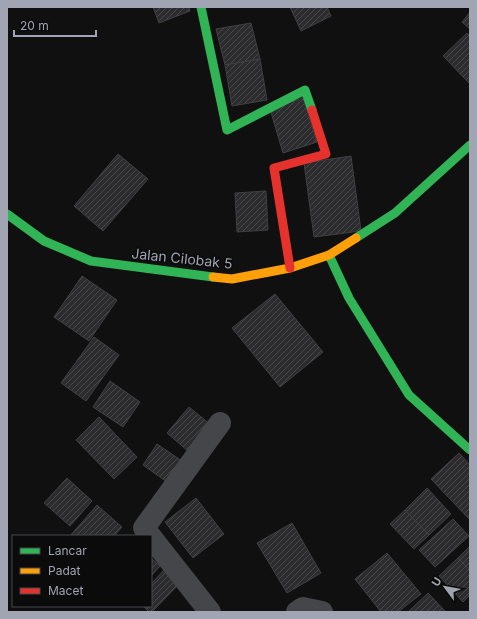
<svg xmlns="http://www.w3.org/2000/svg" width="477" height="619" viewBox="0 0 477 619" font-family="Inter,sans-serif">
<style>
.building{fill:url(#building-hatch);stroke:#404044}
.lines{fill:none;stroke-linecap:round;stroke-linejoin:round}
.street{stroke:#454649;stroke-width:22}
.fast{stroke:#30b455;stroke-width:9}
.slow{stroke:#ff9f0a;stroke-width:9}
.jam{stroke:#e5322d;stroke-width:9}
.labels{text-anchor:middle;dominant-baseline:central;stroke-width:3;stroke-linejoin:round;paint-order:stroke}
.street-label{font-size:14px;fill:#a1a4b2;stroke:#0b0b0c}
</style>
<defs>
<pattern id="building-hatch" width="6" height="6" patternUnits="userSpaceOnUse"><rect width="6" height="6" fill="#2c2c2e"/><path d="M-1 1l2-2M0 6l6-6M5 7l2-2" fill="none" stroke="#47484a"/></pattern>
</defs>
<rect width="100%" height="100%" fill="#101011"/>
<g class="building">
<path d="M 153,7 L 189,7 L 190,11 L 159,23 Z"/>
<path d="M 290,7 L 327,7 L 331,16 L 301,31 Z"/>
<path d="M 470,12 L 470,29 L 462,22 Z"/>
<path d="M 251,23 L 260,59 L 225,65 L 216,29 Z"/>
<path d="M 467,33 L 470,36 L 470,84 L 443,56 Z"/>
<path d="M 260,59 L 267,100 L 232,106 L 225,65 Z"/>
<path d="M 303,98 L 317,142 L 283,153 L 270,109 Z"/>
<path d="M 118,154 L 148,179 L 103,231 L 74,206 Z"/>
<path d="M 351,156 L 361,231 L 314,237 L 304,163 Z"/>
<path d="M 266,191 L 268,230 L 237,232 L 235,193 Z"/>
<path d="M 82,276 L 117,300 L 89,341 L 54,317 Z"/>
<path d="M 275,294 L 323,352 L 280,387 L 232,328 Z"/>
<path d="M 94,337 L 119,355 L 86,401 L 61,383 Z"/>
<path d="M 110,381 L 140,402 L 123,427 L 93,407 Z"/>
<path d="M 189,407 L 211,425 L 189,452 L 167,433 Z"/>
<path d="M 99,417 L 137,457 L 114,479 L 76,440 Z"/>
<path d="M 157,444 L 182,461 L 167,482 L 143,465 Z"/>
<path d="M 459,453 L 470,465 L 470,520 L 431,479 Z"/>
<path d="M 67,478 L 92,501 L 70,526 L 44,503 Z"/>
<path d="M 427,488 L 451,514 L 429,535 L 405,510 Z"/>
<path d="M 196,498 L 224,534 L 193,558 L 165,522 Z"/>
<path d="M 97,505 L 122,527 L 114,536 L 70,536 Z"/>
<path d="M 405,510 L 429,535 L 414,549 L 390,524 Z"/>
<path d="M 453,519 L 469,536 L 435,567 L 419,550 Z"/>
<path d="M 292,523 L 321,573 L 287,593 L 257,543 Z"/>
<path d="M 470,546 L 470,570 L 458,558 Z"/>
<path d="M 387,553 L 421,594 L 398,612 L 381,612 L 355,579 Z"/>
<path d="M 151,558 L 160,566 L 151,576 Z"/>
<path d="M 458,558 L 470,570 L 470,595 L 463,602 L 439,576 Z"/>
<path d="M 164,570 L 179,584 L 152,612 L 149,612 L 143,606 L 151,606 L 151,584 Z"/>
<path d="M 428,593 L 446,612 L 408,612 Z"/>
</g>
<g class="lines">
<g class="street">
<path d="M 150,536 L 144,528 L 220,423"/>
<path d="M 151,537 L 210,612"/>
<path d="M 297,612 L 303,608 L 322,612"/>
</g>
<g class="fast">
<path d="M 201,7 L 227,130 L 305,90 L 312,110"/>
<path d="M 7,214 L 44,241 L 91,261 L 213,277"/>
<path d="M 356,238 L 395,213 L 470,145"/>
<path d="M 329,255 L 349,298 L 409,395 L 470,450"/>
</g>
<path class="slow" d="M 213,277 L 232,279 L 290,268 L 329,255 L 356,238"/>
<path class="jam" d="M 290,268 L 274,168 L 326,154 L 312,110"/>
</g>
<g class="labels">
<g class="street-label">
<text transform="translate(182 258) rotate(6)">Jalan Cilobak 5</text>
</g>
</g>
<rect width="477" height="619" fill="none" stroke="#a1a4b2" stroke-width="16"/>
<rect x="12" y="535" width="140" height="72" fill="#0b0b0c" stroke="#47484e"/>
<rect x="20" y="548" width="20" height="6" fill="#30b455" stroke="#47484e"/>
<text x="48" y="555" font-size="12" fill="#a1a4b2">Lancar</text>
<rect x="20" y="568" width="20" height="6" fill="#ff9f0a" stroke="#47484e"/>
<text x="48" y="575" font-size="12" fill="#a1a4b2">Padat</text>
<rect x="20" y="588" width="20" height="6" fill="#e5322d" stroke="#47484e"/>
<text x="48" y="595" font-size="12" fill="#a1a4b2">Macet</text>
<g transform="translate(445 587) rotate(302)" stroke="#0b0b0c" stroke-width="3" paint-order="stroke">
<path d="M0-3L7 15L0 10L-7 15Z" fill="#a1a4b2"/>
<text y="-6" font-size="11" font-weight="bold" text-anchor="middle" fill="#a1a4b2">U</text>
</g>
<path d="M14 30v6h82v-6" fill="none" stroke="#a1a4b2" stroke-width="2"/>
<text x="20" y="30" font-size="12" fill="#a1a4b2" stroke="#0b0b0c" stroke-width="3" paint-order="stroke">20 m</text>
</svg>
